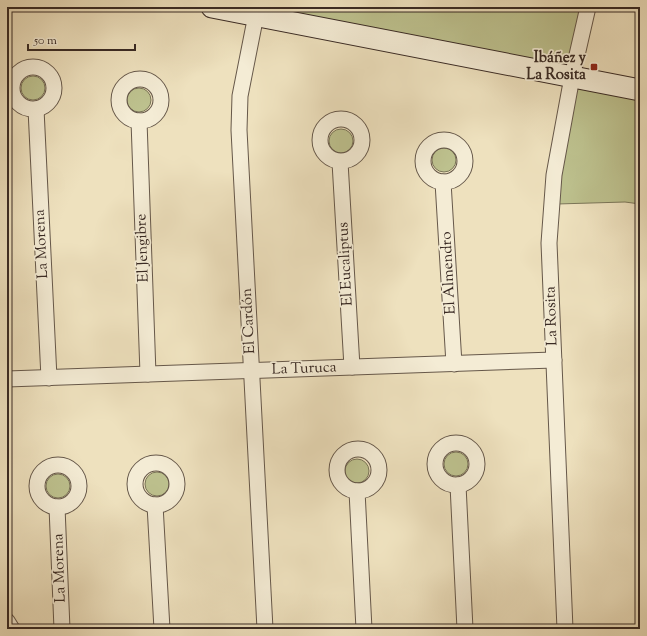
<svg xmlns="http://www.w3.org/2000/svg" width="647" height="636" viewBox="0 0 647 636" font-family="'Sorts Mill Goudy',serif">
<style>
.green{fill:#bdc18e;stroke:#7b7659}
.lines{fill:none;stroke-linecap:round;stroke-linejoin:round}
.street-casing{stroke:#66584a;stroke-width:17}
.secondary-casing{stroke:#392a24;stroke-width:23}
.street{stroke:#f4ecd5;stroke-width:15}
.secondary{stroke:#f4ecd5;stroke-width:21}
.poi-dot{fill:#8f2418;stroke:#f4ecd5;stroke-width:1.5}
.labels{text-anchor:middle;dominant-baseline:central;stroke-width:3.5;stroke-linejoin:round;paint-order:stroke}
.poi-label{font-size:15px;font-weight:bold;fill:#392a24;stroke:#f4ecd5;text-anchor:end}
.street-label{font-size:15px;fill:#392a24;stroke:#f4ecd5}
</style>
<rect width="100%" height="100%" fill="#eee1be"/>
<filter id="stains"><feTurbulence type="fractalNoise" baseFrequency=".005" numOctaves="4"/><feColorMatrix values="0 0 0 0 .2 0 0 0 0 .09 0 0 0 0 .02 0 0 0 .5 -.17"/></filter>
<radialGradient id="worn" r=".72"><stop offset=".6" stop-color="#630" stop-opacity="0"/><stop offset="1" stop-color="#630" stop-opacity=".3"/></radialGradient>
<g class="green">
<path d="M 254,7 L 582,7 L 571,52 L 566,63 L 555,64 Z"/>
<circle cx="33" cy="88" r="12"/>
<path d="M 579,88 L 640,96 L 640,204 L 625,202 L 557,204 L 574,93 Z"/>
<circle cx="139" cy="100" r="12"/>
<circle cx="341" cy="141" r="12"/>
<circle cx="444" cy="160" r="12"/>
<circle cx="456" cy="464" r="12"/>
<circle cx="357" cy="471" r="12"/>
<circle cx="157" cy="484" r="12"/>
<circle cx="58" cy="486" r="12"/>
</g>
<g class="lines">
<g class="street-casing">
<g id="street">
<path d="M 256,15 L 240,96 L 239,130 L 265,629"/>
<circle cx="33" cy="88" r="21"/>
<circle cx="140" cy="100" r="21"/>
<path d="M 36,109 L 49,378"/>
<circle cx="341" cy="140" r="21"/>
<path d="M 139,121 L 148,374"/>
<circle cx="444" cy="161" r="21"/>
<path d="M 340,162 L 352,367"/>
<path d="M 443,182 L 454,364"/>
<path d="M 7,379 L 554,360"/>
<circle cx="456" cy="464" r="21"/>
<circle cx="358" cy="470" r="21"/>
<circle cx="156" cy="484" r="21"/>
<circle cx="58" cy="486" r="21"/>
<path d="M 458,485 L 465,629"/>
<path d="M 357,491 L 364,629"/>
<path d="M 155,505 L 162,629"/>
<path d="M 57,507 L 62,629"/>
<path d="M 7,621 L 12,629"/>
<path d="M 565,629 L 549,243 L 554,175 L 572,77 L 588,7"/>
</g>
</g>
<g class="secondary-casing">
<path id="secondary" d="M 212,7 L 640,90"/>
</g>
<use href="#street" class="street"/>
<use href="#secondary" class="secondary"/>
</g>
<rect class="poi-dot" x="590" y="63" width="8" height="8" rx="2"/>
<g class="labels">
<g class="poi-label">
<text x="586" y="58">Ibáñez y<tspan x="586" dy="17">La Rosita</tspan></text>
</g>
<g class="street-label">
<text transform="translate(42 244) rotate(-93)">La Morena</text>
<text transform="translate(143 248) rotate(-92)">El Jengibre</text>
<text transform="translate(346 264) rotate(-93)">El Eucaliptus</text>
<text transform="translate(449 273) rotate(-93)">El Almendro</text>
<text transform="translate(552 316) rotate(-92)">La Rosita</text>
<text transform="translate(249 321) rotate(-93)">El Cardón</text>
<text transform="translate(304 369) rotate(-2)">La Turuca</text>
<text transform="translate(60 568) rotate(-92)">La Morena</text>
</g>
</g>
<rect width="647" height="636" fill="none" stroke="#eee1be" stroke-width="24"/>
<rect x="8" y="8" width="631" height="620" fill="none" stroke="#392a24" stroke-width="2"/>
<rect x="12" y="12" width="623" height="612" fill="none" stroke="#392a24"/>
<path d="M28 44v6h107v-6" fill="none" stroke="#392a24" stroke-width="2"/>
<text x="34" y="44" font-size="12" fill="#392a24" stroke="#f4ecd5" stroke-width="3" paint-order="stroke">50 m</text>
<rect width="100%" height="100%" filter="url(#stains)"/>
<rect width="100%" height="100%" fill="url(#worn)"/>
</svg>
